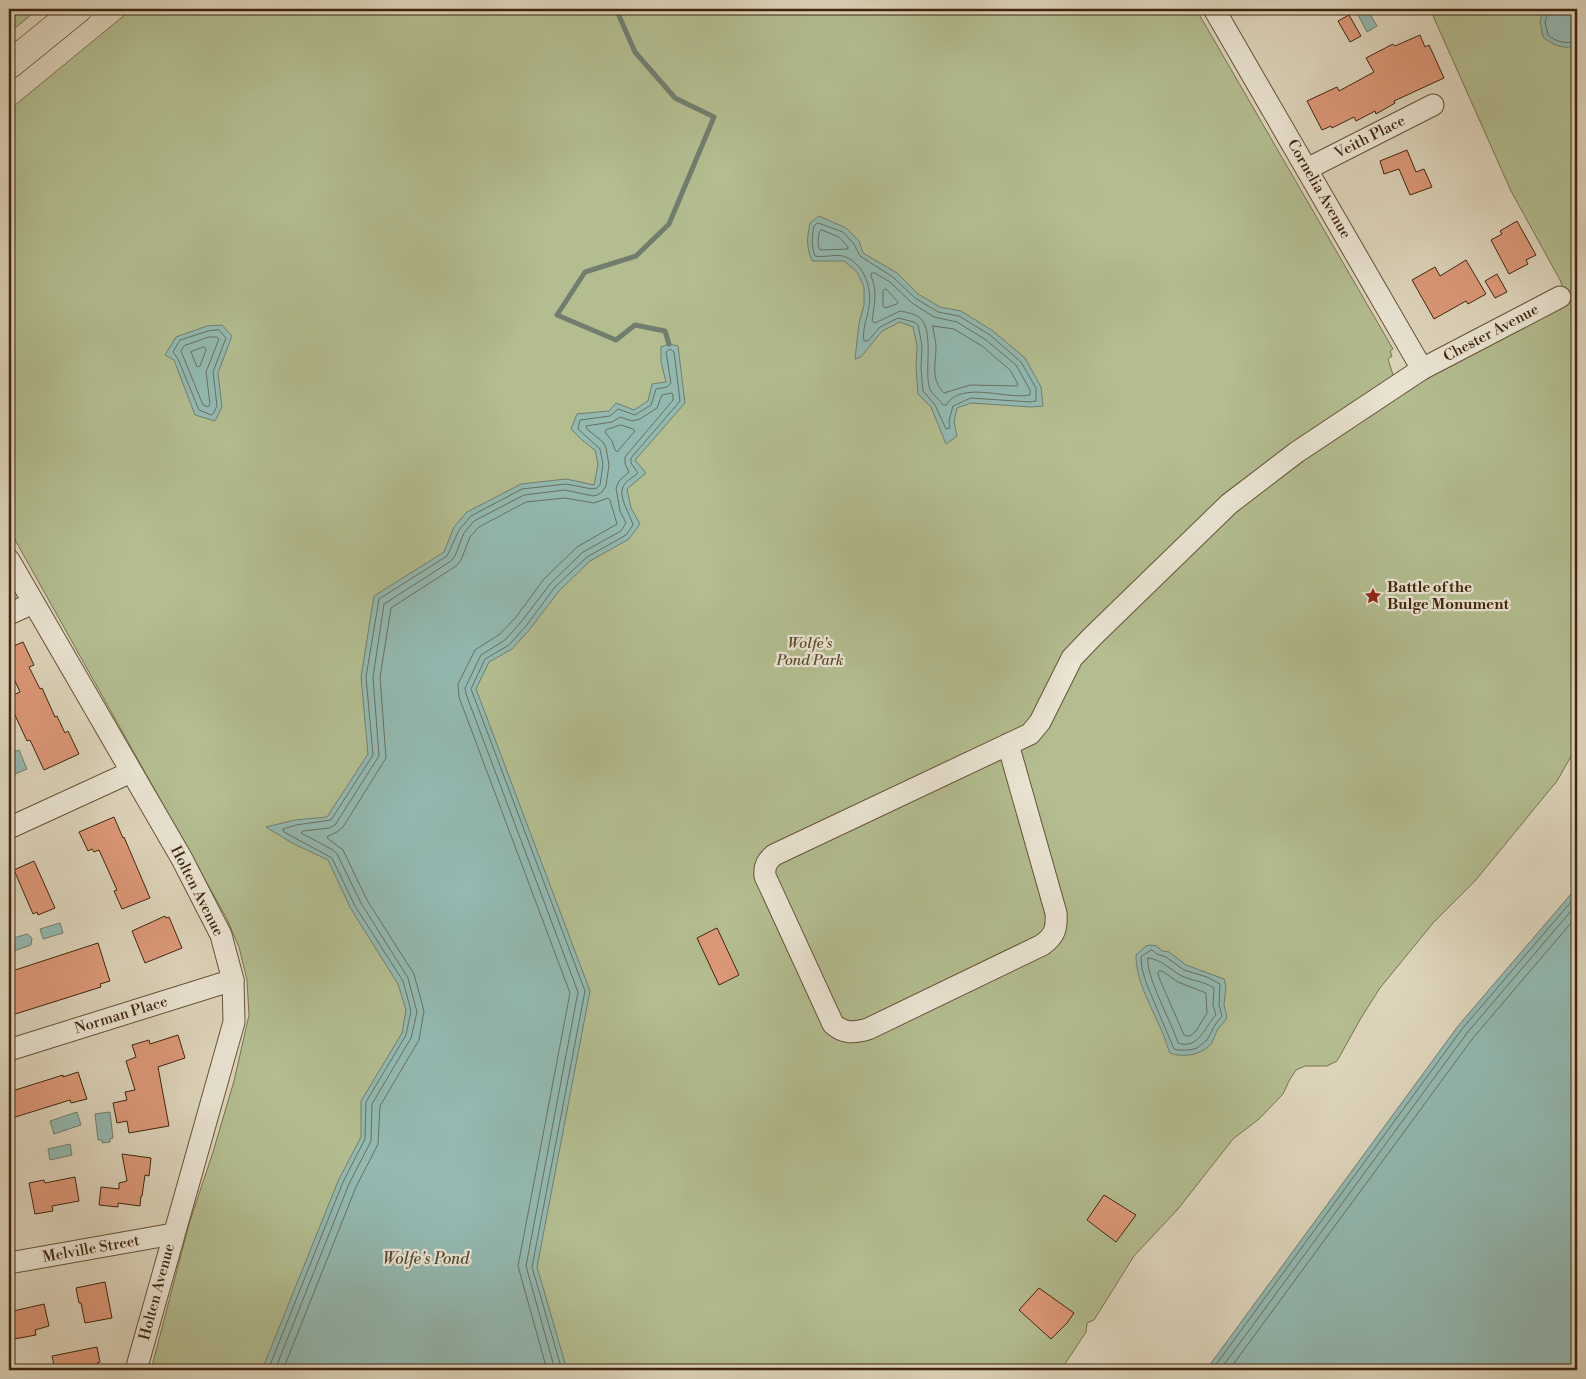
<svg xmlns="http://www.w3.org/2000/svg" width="1586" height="1379" viewBox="0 0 1586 1379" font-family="'Libre Bodoni',serif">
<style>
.green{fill:#b3bd90;stroke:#79724e}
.water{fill:#93b9b1;stroke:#717e6f}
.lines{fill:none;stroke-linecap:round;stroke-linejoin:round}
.shore{stroke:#69705f;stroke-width:1}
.stream{stroke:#717e6f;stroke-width:5}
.building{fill:#dd9979;stroke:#3f260d}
.minor-casing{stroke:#675239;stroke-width:23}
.major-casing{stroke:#3f260d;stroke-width:29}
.minor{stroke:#eae4d3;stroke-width:21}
.major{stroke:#ded5bc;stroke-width:28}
.labels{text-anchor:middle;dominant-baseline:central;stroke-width:4.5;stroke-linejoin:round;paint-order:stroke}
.street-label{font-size:15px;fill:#3f260d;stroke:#eae4d3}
.poi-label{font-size:15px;font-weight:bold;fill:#3f260d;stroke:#eae4d3;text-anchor:start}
.park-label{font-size:15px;font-style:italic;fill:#5c4c2e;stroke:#eae4d3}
.water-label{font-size:16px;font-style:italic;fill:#544b36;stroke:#eae4d3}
</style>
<rect width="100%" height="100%" fill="#ded5bc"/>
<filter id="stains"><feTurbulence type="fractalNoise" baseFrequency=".004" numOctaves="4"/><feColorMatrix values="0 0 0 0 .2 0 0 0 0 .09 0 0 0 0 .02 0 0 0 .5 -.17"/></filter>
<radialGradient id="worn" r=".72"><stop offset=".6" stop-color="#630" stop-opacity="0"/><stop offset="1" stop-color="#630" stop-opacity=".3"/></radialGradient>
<g class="green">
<path d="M 9,9 L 38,9 L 9,33 Z"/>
<path d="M 132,9 L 1196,9 L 1393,349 L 1390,351 L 1392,356 L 1388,359 L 1398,391 L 1569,303 L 1560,280 L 1511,191 L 1430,9 L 1577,9 L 1577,750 L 1573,753 L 1557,781 L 1475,881 L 1433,923 L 1380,988 L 1361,1018 L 1337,1061 L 1327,1066 L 1305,1066 L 1296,1070 L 1289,1081 L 1283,1094 L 1259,1119 L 1233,1139 L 1178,1209 L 1134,1256 L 1094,1320 L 1087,1323 L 1086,1332 L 1061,1370 L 151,1370 L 189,1224 L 213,1152 L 234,1081 L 249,1015 L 247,980 L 239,947 L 227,919 L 9,529 L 9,110 Z"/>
</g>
<g class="water">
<path d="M 1365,9 L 1367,9 L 1377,26 L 1367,32 L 1357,13 Z"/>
<path d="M 1544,9 L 1577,9 L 1577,46 C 1562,49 1555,46 1543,37 L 1540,21 Z"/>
<path d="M 819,216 L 846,228 L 859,241 L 863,253 L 897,273 L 918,294 L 940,307 L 961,311 L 993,331 L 1025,358 L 1041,387 L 1043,406 L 1031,407 L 971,403 L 957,408 L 954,422 L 957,436 L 946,444 L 931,407 L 918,394 L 916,369 L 917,346 L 913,327 L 900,322 L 882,331 L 861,357 L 855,359 L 859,323 L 864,305 L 864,287 L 857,272 L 844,261 L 812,261 C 806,246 807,238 810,223 Z"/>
<path d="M 222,325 L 232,336 L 218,373 L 222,407 L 215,421 L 195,415 L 174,360 L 165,355 L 176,337 L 207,326 Z"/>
<path d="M 669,344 L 678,346 L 685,403 L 635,460 L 646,473 L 627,489 L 631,508 L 640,524 L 629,539 L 590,561 L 559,591 L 530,629 L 512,649 L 489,662 L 476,689 L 590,991 L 537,1267 L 567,1370 L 262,1370 L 339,1179 L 361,1137 L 361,1101 L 402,1033 L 406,1010 L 398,984 L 351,909 L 328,860 L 292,843 L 266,827 L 295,820 L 327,817 L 368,754 L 361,677 L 374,596 L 444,552 L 454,527 L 467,512 L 521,484 L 566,479 L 594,485 L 598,464 L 595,450 L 583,441 L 571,429 L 577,414 L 609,411 L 616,403 L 634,410 L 648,401 L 652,384 L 666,382 L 661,362 L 661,347 Z"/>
<path d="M 19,750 L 27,769 L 15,774 L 9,758 L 9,754 Z"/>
<path d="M 1577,887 L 1577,1370 L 1206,1370 L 1458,1026 Z"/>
<path d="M 60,923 L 63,933 L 43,939 L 40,929 Z"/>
<path d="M 27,934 L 32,938 L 31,945 L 14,951 L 10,939 Z"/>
<path d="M 1150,945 L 1157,946 L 1162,951 L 1169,952 L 1186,965 L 1224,979 L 1226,986 L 1224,1005 L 1227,1017 C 1225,1022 1221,1025 1218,1029 C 1215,1034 1214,1039 1211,1044 C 1201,1055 1184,1058 1170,1053 C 1167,1047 1166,1040 1163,1034 C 1153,1009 1136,983 1136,955 L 1146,946 Z"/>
<path d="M 77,1112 L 81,1125 L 54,1134 L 50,1121 Z"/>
<path d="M 110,1112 L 113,1138 L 110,1139 L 110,1142 L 102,1143 L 102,1140 L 98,1140 L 95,1114 Z"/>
<path d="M 70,1144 L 72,1155 L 50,1160 L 48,1149 Z"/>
</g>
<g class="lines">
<g class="shore">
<path d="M 1549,9 L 1545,22 L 1548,35 C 1558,43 1564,43 1577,42"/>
<path d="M 818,223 L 843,232 L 854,244 L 860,256 L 893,277 L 915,298 L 938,312 L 959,316 L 990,335 L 1021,362 L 1036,388 L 1036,401 L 1030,402 L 971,398 L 953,406 L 949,421 L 950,428 L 946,429 L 935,405 L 923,391 L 921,369 L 922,345 L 918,325 L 914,322 L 898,318 L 880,327 L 868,341 L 864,341 C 862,330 867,319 869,307 C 872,288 865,266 846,257 C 838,253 825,258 815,256 C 811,246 812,236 814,226 Z"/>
<path d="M 822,230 L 839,237 L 848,247 L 848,249 L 820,250 C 817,245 818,236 820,231 Z"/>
<path d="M 872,273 L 875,273 L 890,282 L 912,303 L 934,317 L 957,322 L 986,340 L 1016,365 L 1030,390 L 1030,395 C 1006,400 962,380 946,405 L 943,405 C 939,399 930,393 929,386 C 925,369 933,334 922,320 C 917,314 906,312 900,311 L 875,323 L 872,321 C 874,306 878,291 871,276 Z"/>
<path d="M 886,289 L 898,302 L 897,304 L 885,308 L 883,306 L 883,291 Z"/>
<path d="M 933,326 L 954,329 L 982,346 L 1010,370 L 1018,384 L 1017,386 L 970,385 L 944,393 C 930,379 936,364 936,346 C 936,340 933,333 933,326 Z"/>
<path d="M 219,330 L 226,338 L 213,372 L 217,406 L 213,414 L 211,415 L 199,410 L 178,359 L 173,352 L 180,340 L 208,331 Z"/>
<path d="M 209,337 L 217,337 L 219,339 L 206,372 L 210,404 L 208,407 L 203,405 L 181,351 L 184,346 Z"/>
<path d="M 204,347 L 206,350 L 200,366 L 197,367 L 191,352 Z"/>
<path d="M 621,425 L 633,429 L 635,431 L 617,452 L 615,450 L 612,441 L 605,432 L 606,430 Z"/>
<path d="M 1152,950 L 1157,954 L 1166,957 L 1184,970 L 1207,977 L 1220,984 L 1219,1005 L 1222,1016 L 1215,1025 L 1207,1040 L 1197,1048 L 1190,1050 L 1178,1050 L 1174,1049 L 1147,985 L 1142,969 L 1141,957 Z"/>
<path d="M 1148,958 C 1160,959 1170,969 1180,975 C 1191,981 1204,981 1214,988 L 1213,1005 L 1216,1015 C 1204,1027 1199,1050 1178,1043 C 1172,1023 1145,975 1148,958 Z"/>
<path d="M 1159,971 L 1162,971 L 1178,982 L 1206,993 L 1207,1013 L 1196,1031 L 1190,1036 L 1186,1036 L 1184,1035 L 1160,980 L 1158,973 Z"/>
<path d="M 268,1370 L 343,1182 L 365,1139 L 366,1102 L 406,1035 L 411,1011 L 403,981 L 355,906 L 332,858 L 284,832 L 283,829 L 296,825 L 331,820 L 373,755 L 366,677 L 379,599 L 447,556 L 459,530 L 471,516 L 522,489 L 566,484 L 592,489 L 597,488 L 600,485 L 603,464 L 600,449 L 578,429 L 580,420 L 610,416 L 618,409 L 635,415 L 651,405 L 656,389 L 667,387 L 671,383 L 666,352 L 670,349 L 674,352 L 680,401 L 631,458 L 631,463 L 638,473 C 634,477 625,481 623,487 C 618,497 631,516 633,525 L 626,535 L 587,557 L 555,587 L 526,626 L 509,645 L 485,659 L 471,689 L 585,991 L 532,1267 L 562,1370"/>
<path d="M 275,1370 L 349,1184 L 371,1141 L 372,1104 L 411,1038 L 417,1012 L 408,978 L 361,903 L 337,854 L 333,850 L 301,833 L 303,831 L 329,828 L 335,825 L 379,756 L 373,677 L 384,604 L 451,561 L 455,556 L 464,533 L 474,521 L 524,495 L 565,490 L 593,496 L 597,495 L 602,492 L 606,486 L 609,465 L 606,448 L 603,442 L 587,429 L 586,426 L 612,422 L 620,417 L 632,421 L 640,419 L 657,408 L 662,395 L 671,393 L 673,394 L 673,400 L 625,457 L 625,464 L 629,472 L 619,481 L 616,488 L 620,511 L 626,523 L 621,531 L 583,552 L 551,583 L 521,622 L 505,640 L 481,655 L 465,688 L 466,694 L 578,992 L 526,1266 L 555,1370"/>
<path d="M 283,1370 L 356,1187 L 378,1144 L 380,1106 L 419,1040 L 424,1011 L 414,974 L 367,900 L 343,850 L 327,838 L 328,836 L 337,832 L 343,827 L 386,758 L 380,677 L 391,608 L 456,566 L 461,560 L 470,537 L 479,527 L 526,502 L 565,498 L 594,503 L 608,498 L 610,500 L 617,524 L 577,547 L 544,579 L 516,617 L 500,634 L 475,650 L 458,684 L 459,697 L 570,993 L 518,1266 L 547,1370"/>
<path d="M 1212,1370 L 1462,1029 L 1577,895"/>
<path d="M 1220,1370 L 1467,1033 L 1577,904"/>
<path d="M 1229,1370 L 1473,1038 L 1577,916"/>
</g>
<path class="stream" d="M 616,9 L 635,52 L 675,98 L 714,117 L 669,224 L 636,256 L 585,272 L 557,315 L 616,340 L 635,325 L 665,331 L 669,344"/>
</g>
<g class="building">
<path d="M 1349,15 L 1361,36 L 1350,42 L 1338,21 Z"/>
<path d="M 1420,35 L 1425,47 L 1429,45 L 1444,78 L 1394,101 L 1395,103 L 1376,114 L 1375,111 L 1356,121 L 1354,117 L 1332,128 L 1331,126 L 1322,130 L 1307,101 L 1337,87 L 1339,91 L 1374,72 L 1366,58 L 1393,44 L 1395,46 Z"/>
<path d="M 1407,150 L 1416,172 L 1424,169 L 1432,187 L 1410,195 L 1399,169 L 1384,174 L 1380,161 Z"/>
<path d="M 1517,221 L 1536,255 L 1526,260 L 1528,264 L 1509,274 L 1491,240 L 1502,234 L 1500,231 Z"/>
<path d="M 1466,260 L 1486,294 L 1468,304 L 1466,301 L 1434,319 L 1412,280 L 1435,267 L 1440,276 Z"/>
<path d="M 1497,274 L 1507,292 L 1495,298 L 1485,281 Z"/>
<path d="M 23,642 L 34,665 L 29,667 L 40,689 L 42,688 L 55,717 L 57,716 L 65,733 L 68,731 L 79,754 L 44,770 L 30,740 L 27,741 L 14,713 L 12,714 L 9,706 L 9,697 L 20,692 L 9,668 L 9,648 Z"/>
<path d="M 114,817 L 123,838 L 124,837 L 150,898 L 122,909 L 114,891 L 117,890 L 99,850 L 94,852 L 92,849 L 88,851 L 79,832 Z"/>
<path d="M 34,861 L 55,908 L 38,915 L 37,912 L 33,914 L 14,870 Z"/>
<path d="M 165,916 L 166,918 L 169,917 L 182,948 L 145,963 L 132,931 Z"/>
<path d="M 717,928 L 739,975 L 719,985 L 697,938 Z"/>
<path d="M 98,943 L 110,981 L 100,984 L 101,987 L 9,1016 L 9,972 Z"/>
<path d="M 178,1035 L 185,1058 L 158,1067 L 169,1126 L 129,1133 L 127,1121 L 117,1123 L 113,1103 L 127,1100 L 125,1092 L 135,1090 L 126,1061 L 136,1057 L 132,1045 L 149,1040 L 150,1044 Z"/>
<path d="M 78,1072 L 87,1099 L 71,1103 L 70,1100 L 9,1119 L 9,1092 L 63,1075 L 63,1077 Z"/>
<path d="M 122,1154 L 151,1158 L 149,1176 L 145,1175 L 142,1196 L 141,1196 L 140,1206 L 118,1203 L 118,1207 L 99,1205 L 101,1187 L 119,1189 L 119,1183 L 127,1181 Z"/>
<path d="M 75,1177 L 79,1201 L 52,1206 L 53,1211 L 35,1214 L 29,1183 L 44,1180 L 45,1183 Z"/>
<path d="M 1104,1195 L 1136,1215 L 1116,1242 L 1087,1220 Z"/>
<path d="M 105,1282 L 112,1318 L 85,1323 L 81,1303 L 79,1303 L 76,1288 Z"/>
<path d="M 1039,1288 L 1074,1313 L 1067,1323 L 1051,1339 L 1019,1310 Z"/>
<path d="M 44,1304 L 49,1326 L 35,1330 L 36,1335 L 14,1339 L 9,1312 Z"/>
<path d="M 97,1347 L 100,1362 L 97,1363 L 98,1366 L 96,1366 L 96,1370 L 55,1370 L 52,1356 Z"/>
</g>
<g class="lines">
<g class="minor-casing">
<g id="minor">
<path d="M 1214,9 L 1422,369"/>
<path d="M 1307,169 L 1433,105"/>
<path d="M 9,560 L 182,859 L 221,935 L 233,980 L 234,1022 L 136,1370"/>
<path d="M 9,614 L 33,603"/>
<path d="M 1008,744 L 1056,913 C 1057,928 1055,936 1042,945 L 868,1029 C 854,1033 844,1034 833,1024 L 765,876 C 764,866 767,861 774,855 L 1030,734 L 1040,722 L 1072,658 L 1092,637 L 1229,504 L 1297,452 L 1422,369 L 1560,297"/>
<path d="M 9,828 L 131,772"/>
<path d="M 9,1050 L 233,980"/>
<path d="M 9,1263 L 173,1234"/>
</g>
</g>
<g class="major-casing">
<path id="major" d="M 9,65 L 78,9"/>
</g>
<use href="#minor" class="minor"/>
<use href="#major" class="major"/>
</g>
<defs>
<g id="sight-bare" transform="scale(1.35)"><path d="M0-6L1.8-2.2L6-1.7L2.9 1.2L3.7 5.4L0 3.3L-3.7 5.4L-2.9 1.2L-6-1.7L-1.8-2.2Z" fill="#8f2418" stroke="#eae4d3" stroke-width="2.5" paint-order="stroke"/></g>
</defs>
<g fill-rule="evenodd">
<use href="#sight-bare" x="1373" y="596"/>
</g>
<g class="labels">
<g class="street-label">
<text transform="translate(1370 137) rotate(-27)">Veith Place</text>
<text transform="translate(1319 189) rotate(60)">Cornelia Avenue</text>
<text transform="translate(1491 333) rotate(-28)">Chester Avenue</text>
<text transform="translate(197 891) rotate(63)">Holten Avenue</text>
<text transform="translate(121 1015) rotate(-17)">Norman Place</text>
<text transform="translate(91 1249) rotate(-10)">Melville Street</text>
<text transform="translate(157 1292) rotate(-75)">Holten Avenue</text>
</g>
<g class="poi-label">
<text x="1387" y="587">Battle of the<tspan x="1387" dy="17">Bulge Monument</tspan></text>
</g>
<g class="park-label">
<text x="810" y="643">Wolfe's<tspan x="810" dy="17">Pond Park</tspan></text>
</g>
<g class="water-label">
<text x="426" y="1259">Wolfe's Pond</text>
</g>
</g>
<rect width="1586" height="1379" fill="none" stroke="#ded5bc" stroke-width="30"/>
<rect x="10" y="10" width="1566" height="1359" fill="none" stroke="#3f260d" stroke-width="2.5"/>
<rect x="15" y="15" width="1556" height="1349" fill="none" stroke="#3f260d"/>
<rect width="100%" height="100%" filter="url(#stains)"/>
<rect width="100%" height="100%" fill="url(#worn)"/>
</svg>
